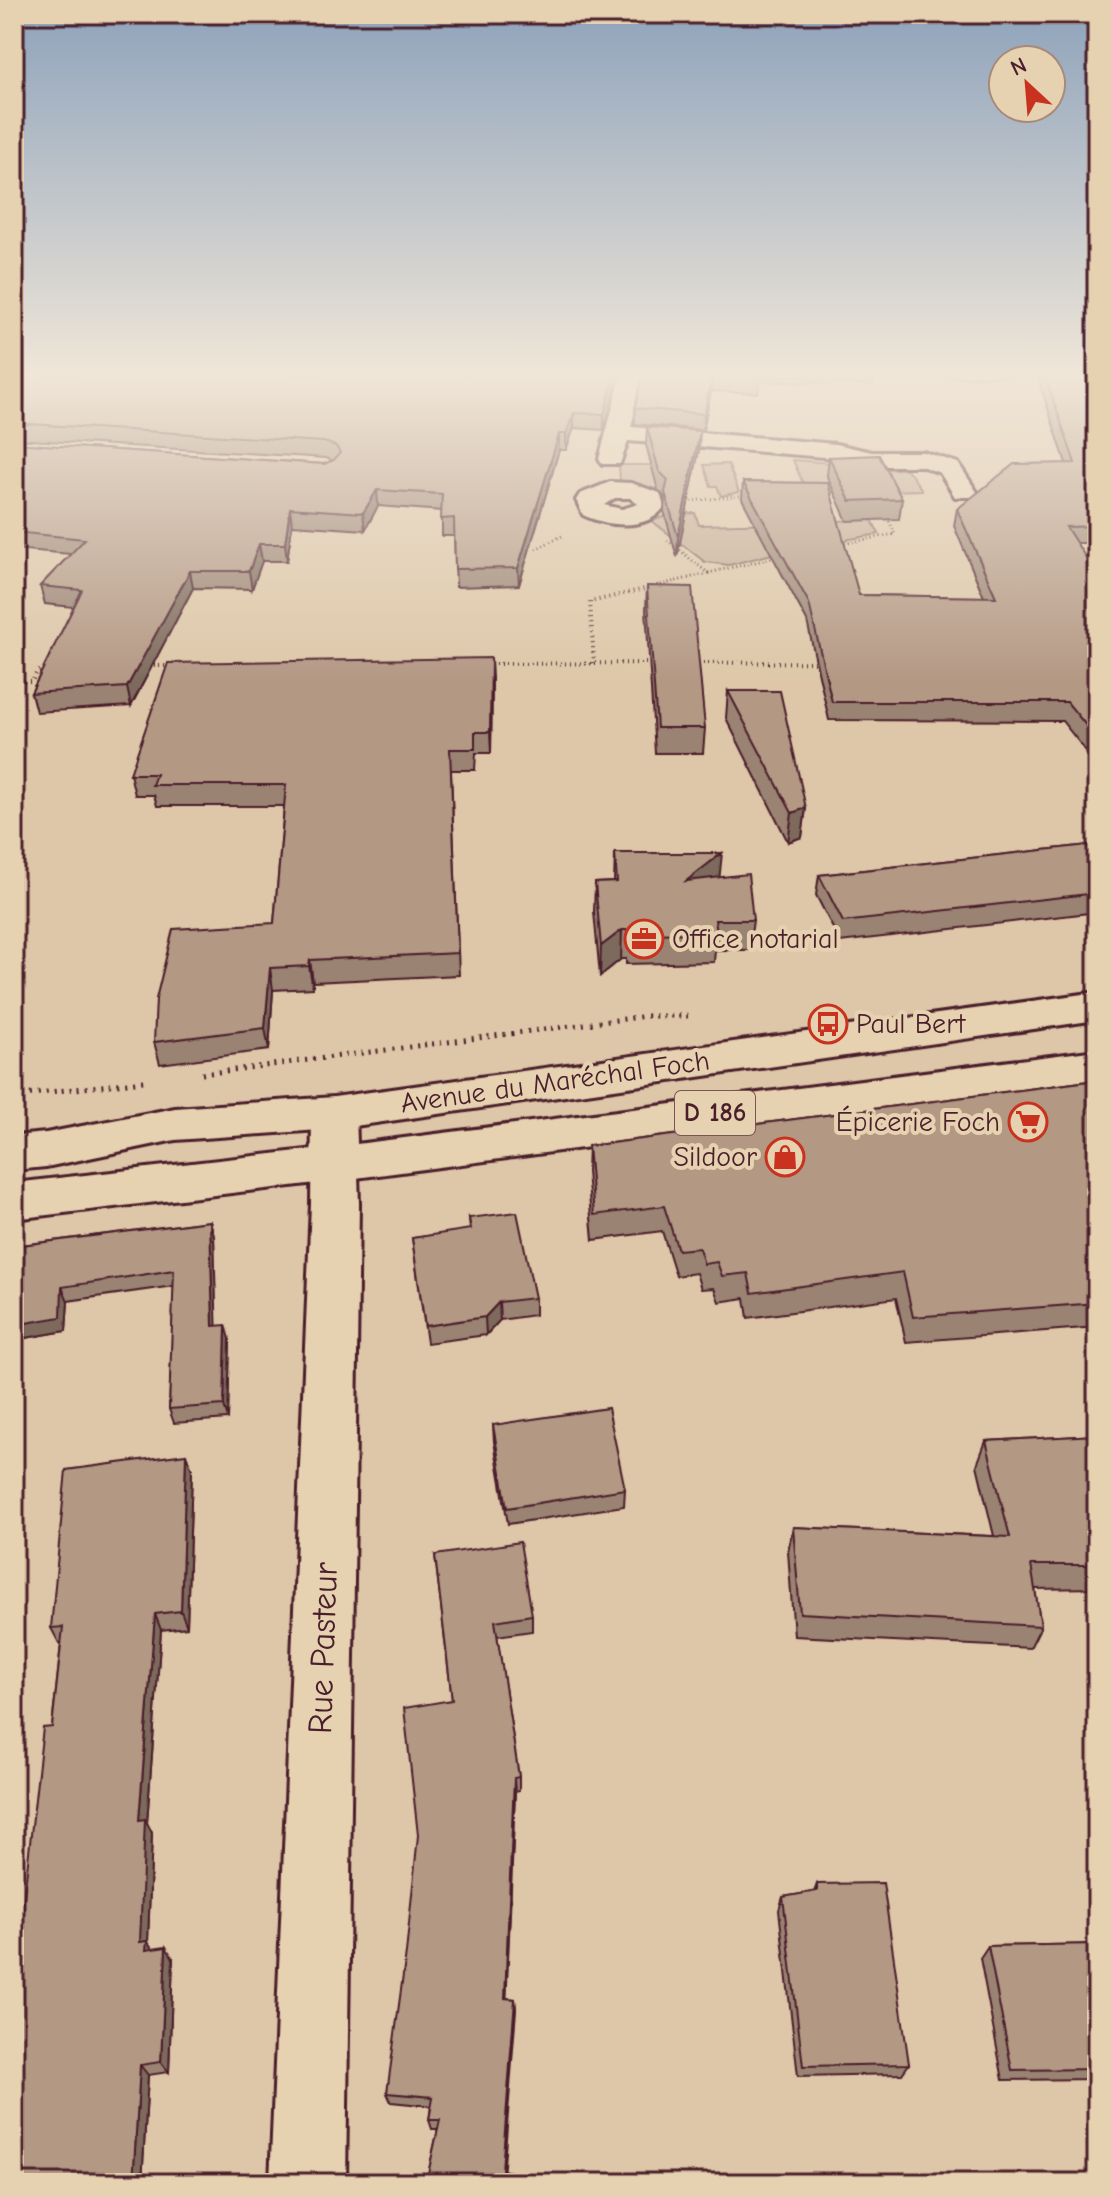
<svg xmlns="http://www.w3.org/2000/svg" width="1111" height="2197" viewBox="0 0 1111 2197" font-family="'Comic Neue',sans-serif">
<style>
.green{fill:#c4ab93;stroke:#87655f;stroke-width:2}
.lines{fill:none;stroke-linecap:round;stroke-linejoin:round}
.minor-casing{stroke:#4a1f2b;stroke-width:6}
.major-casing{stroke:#4a1f2b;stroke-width:6}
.path-far2{stroke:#4a1f2b;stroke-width:3;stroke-dasharray:1 3;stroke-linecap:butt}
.path-far1{stroke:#4a1f2b;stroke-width:4;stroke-dasharray:1 4;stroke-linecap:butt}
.path{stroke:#4a1f2b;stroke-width:5;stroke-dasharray:2 6;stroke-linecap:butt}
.minor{fill:#e6d2b0;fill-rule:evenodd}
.major{fill:#e6d2b0;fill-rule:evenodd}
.wall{fill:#9a8372;stroke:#4a1f2b;stroke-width:2}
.shaded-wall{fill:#7d6a5c;stroke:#4a1f2b;stroke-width:2}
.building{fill:#b39884;stroke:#4a1f2b;stroke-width:2}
.labels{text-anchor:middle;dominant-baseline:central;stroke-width:8;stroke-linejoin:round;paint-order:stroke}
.shield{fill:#e6d2b0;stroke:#795553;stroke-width:2}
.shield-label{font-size:26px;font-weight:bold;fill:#4a1f2b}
.poi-label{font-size:28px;fill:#4a1f2b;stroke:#e6d2b0;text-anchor:start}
.street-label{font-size:28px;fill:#4a1f2b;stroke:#e6d2b0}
.near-street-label{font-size:34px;fill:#4a1f2b;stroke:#e6d2b0}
</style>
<rect width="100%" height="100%" fill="#ddc7a8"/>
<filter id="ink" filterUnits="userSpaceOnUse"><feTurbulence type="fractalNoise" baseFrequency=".0125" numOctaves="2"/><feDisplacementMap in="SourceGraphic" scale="16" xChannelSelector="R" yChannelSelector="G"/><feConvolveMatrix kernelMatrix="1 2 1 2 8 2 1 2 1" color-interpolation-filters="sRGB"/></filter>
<g filter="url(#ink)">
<g class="green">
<path d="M 793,460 L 832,463 L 847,470 L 907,469 L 922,490 L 884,491 L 827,476 L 834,493 L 806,490 Z"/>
<path d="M 728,464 L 739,492 L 721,496 L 717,486 L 711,486 L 704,465 Z"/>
<path d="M 619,465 L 651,465 L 661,498 L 625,484 L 620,480 Z"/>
<path d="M 695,513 L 699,525 L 778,523 L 788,550 L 729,565 L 705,562 L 652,521 L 672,514 Z"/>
<path d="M 872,520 L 879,534 L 803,547 L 793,522 Z"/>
</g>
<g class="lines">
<g class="minor-casing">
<g id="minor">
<path d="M 621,376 L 643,376 L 631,427 L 836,444 L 872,452 L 924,452 L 958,463 L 977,492 L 973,497 L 955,497 L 940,473 L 921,466 L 872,466 L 836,458 L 628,441 L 620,464 L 602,464 L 599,459 Z"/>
<path d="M 610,482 L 631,483 L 660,493 L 664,507 C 647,532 606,526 583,515 L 576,500 L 580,494 ZM 615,498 L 630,498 L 638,504 L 622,509 L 604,505 Z"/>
<path d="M 334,1097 L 350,1102 L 356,1113 L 359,1204 L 346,2183 L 270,2183 L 311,1204 L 312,1113 L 318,1102 Z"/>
</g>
</g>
<g class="major-casing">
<g id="major">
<path d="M 1097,992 L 1097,1020 L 334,1129 L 175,1140 L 46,1167 L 14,1170 L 14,1136 L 46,1133 L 175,1108 L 334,1097 Z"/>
<path d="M 1097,1050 L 1097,1080 L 333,1181 L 14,1219 L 14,1183 L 333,1147 Z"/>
</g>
</g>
<g class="path-far2">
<path d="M 691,501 L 748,495"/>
<path d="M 841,544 L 895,534 L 887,516"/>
<path d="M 536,549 L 564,535"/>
<path d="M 708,573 L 777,557"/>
<path d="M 653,587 L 708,573 L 667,540"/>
</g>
<g class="path-far1">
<path d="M 594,663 L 590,602 L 661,585"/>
<path d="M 693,663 L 823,662"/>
<path d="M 485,664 L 655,663"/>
<path d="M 149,666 L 171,666"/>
<path d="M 14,681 L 32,681 L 37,672 L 47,668"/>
</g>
<g class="path">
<path d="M 202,1074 L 647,1016 L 688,1016"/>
<path d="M 14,1096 L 144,1081"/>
</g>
<use href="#minor" class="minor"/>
<use href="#major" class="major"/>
</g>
<g class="wall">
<path d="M 14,376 L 619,376 L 604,430 L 574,428 L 566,450 L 559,450 L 519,585 L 456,587 L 454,536 L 442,536 L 442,511 L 378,506 L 365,530 L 292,525 L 287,561 L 262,561 L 252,589 L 193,588 L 131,706 L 36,712 L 31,693 L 74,607 L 45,604 L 40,586 L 71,554 L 14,549 L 14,443 L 324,464 L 333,461 L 326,458 L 14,439 Z"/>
<path d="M 642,376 L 1036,376 L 874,379 L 873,385 L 760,381 L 758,393 L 711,391 L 703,430 L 635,424 L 635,408 Z"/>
<path d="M 1037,376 L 1097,376 L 1097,543 L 1076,543 L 1097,575 L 1097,765 L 1062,721 L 829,720 L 807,621 L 742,499 L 743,482 L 859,595 L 984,597 L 954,526 L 957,509 L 1066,463 Z"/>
<path d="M 647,427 L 699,450 L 677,557 L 664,511 L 665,497 L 658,490 L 646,445 Z"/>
<path d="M 829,457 L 902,499 L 899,519 L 847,521 L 827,476 Z"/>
<path d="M 647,586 L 705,728 L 703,753 L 655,753 L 646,610 Z"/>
<path d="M 492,678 L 491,753 L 476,753 L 475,770 L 451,770 L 459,975 L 313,982 L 313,988 L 273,990 L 269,1050 L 160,1064 L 154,1042 L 274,923 L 284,806 L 157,806 L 154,795 L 135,795 L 130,774 Z"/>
<path d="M 728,691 L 806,808 L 802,837 L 788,842 L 726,718 Z"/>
<path d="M 1097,844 L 1097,912 L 840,942 L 816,895 L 819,875 Z"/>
<path d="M 615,853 L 719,877 L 753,920 L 749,950 L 715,950 L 714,962 L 626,964 L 626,959 L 621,959 L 600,976 L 594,912 L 595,883 L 614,882 Z"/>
<path d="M 1097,1080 L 1097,1327 L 906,1342 L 896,1298 L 748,1318 L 745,1298 L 719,1302 L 714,1288 L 701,1289 L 696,1273 L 676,1276 L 662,1231 L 593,1240 L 587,1172 L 588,1146 Z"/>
<path d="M 469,1218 L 535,1298 L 535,1315 L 500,1320 L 486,1335 L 427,1343 L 412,1238 L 470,1230 Z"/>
<path d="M 210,1221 L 214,1236 L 216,1326 L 230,1339 L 228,1419 L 174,1423 L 169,1409 L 174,1286 L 68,1301 L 66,1331 L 14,1340 L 14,1246 Z"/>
<path d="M 493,1425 L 625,1489 L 624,1506 L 508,1524 L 494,1442 Z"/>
<path d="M 1097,1435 L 1097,1588 L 1035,1589 L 1041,1626 L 1030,1648 L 794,1636 L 788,1551 L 793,1527 L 994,1536 L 977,1465 L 986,1441 Z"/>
<path d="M 192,1470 L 187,1627 L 161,1630 L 147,1823 L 152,1833 L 148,1942 L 152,1949 L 173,1958 L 169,2072 L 148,2075 L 142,2183 L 14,2183 L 52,1727 L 61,1643 L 59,1643 L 51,1628 Z"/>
<path d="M 435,1555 L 532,1615 L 532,1631 L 497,1636 L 519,1777 L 519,1791 L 515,1792 L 506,1998 L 515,1999 L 516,2010 L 426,2183 L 438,2129 L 432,2129 L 429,2120 L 431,2106 L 391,2102 L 387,2093 L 452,1700 Z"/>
<path d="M 817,1884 L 909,2064 L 902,2074 L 798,2076 L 779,1910 L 783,1897 L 814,1892 Z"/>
<path d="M 1097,1944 L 1097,2079 L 1003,2080 L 980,1958 L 988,1946 Z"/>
</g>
<g class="shaded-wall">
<path d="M 615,376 L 619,376 L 604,430 L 604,414 Z"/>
<path d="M 713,376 L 711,391 L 703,430 L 704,414 Z"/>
<path d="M 574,413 L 574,428 L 566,450 L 566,434 Z"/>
<path d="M 700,431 L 699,450 L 677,557 L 678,537 Z"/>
<path d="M 559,434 L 559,450 L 519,585 L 518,568 Z"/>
<path d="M 377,490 L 378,506 L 365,530 L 363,513 Z"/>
<path d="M 290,508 L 292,525 L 287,561 L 285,544 Z"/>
<path d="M 259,544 L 262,561 L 252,589 L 249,571 Z"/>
<path d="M 190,571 L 193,588 L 131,706 L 127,687 Z"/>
<path d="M 491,658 L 492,678 L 491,753 L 490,732 Z"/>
<path d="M 806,808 L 802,837 L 788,842 L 792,813 Z"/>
<path d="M 722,853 L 719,882 L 686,881 Z"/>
<path d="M 622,930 L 621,959 L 600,976 L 601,946 Z"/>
<path d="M 310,960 L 313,982 L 313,988 L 309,966 Z"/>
<path d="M 270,968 L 273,990 L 269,1050 L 265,1028 Z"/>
<path d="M 210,1221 L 214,1236 L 217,1341 L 213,1326 Z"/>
<path d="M 62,1287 L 68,1301 L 66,1331 L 14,1340 L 14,1325 Z"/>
<path d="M 499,1302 L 500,1320 L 486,1335 L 485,1317 Z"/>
<path d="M 226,1325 L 230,1339 L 228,1419 L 224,1405 Z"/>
<path d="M 186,1454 L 192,1470 L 187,1627 L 181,1611 Z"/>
<path d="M 155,1614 L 161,1630 L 147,1823 L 152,1833 L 148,1942 L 155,1953 L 148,1954 L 140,1942 L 139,1820 Z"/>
<path d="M 514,1778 L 515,1792 L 506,2009 L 505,1998 Z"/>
<path d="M 166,1947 L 173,1958 L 169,2072 L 161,2062 Z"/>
<path d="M 515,1999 L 516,2010 L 503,2178 L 502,2170 Z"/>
<path d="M 140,2065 L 148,2075 L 142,2183 L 133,2183 Z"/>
</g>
<g class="building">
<path d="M 14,376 L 615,376 L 604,414 L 574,413 L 566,434 L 559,434 L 518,568 L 455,569 L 454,518 L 441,519 L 442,494 L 377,490 L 363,513 L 290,508 L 285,544 L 259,544 L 249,571 L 190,571 L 127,687 L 31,693 L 82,590 L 40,586 L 85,539 L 14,532 L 14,443 L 324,464 L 334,460 L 340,453 L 336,446 L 324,442 L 14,423 Z"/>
<path d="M 642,376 L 712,376 L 704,414 L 635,408 Z"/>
<path d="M 719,376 L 760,376 L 759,378 Z"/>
<path d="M 1045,376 L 1097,376 L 1097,526 L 1066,527 L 1097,575 L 1097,739 L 1067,702 L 832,702 L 809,603 L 743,482 L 828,483 L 859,595 L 996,597 L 957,509 L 1014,464 L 1075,463 Z"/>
<path d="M 647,427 L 700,431 L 678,537 L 665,492 L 668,480 L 659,471 Z"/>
<path d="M 879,455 L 902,499 L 850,501 L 829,457 Z"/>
<path d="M 647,586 L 692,587 L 705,728 L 657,728 Z"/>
<path d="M 491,658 L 490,732 L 475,732 L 475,749 L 450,749 L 458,953 L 310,960 L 309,966 L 270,968 L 265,1028 L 154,1042 L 156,999 L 173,929 L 274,923 L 286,785 L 152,785 L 156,774 L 130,774 L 168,663 Z"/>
<path d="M 728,691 L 780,691 L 806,808 L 792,813 Z"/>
<path d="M 1097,844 L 1097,893 L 843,922 L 819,875 Z"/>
<path d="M 615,853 L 722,853 L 686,881 L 748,874 L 753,920 L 715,920 L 717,933 L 628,934 L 627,930 L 622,930 L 601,946 L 595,883 L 617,882 Z"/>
<path d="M 1097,1080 L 1097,1303 L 913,1317 L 903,1272 L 752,1293 L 748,1273 L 722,1276 L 717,1262 L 704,1264 L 699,1248 L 678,1250 L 664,1206 L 594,1215 L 588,1146 Z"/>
<path d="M 517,1212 L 535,1298 L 499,1302 L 485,1317 L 425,1326 L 412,1238 L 471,1229 L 469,1218 Z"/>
<path d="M 210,1221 L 213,1326 L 226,1325 L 224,1405 L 169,1409 L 174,1270 L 62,1287 L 61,1317 L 14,1325 L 14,1246 Z"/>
<path d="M 608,1408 L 625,1489 L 507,1508 L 493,1425 Z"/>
<path d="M 1097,1435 L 1097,1565 L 1031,1565 L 1041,1626 L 800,1613 L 793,1527 L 1010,1537 L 986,1441 Z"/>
<path d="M 186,1454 L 181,1611 L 155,1614 L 139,1820 L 145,1819 L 140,1942 L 147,1941 L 146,1950 L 166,1947 L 161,2062 L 140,2065 L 133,2183 L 14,2183 L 14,1985 L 43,1728 L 52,1727 L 63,1627 L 51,1628 L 66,1470 Z"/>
<path d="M 520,1542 L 532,1615 L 495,1621 L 519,1777 L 514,1778 L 505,1998 L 515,1999 L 502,2170 L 538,2177 L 537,2183 L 426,2183 L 440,2120 L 429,2120 L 433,2097 L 387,2093 L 406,1953 L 418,1835 L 404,1708 L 452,1700 L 435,1555 Z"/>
<path d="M 883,1883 L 909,2064 L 803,2066 L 783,1897 L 817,1891 L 817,1884 Z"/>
<path d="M 1097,1944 L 1097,2069 L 1012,2070 L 988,1946 Z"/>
</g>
</g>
<linearGradient id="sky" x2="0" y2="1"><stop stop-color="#8da2bb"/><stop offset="0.55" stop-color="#f0e6d8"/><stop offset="1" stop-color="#f0e6d8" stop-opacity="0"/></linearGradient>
<rect width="1111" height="683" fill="url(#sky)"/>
<defs>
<g id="office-ring" transform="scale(2)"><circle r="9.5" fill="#e6d2b0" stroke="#c8321e" stroke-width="1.5"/><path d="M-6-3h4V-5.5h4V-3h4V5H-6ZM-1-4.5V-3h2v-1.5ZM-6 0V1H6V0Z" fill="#c8321e"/></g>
<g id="bus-ring" transform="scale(2)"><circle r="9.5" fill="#e6d2b0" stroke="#c8321e" stroke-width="1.5"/><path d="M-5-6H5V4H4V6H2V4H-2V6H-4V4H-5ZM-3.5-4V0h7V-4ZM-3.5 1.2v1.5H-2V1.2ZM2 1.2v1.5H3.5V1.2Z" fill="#c8321e"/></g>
<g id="supermarket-ring" transform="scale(2)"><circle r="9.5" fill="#e6d2b0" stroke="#c8321e" stroke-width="1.5"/><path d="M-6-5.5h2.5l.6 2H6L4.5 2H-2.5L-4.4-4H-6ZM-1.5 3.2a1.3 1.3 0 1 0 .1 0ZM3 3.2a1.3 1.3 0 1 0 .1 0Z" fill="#c8321e"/></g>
<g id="shop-ring" transform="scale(2)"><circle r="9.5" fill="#e6d2b0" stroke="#c8321e" stroke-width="1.5"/><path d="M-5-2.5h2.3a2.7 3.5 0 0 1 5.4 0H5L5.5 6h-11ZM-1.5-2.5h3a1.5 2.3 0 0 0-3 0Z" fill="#c8321e"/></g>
</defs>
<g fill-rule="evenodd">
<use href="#office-ring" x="644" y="939"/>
<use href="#bus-ring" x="828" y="1024"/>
<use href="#supermarket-ring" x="1028" y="1122"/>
<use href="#shop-ring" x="785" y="1157"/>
</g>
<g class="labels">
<rect class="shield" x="675" y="1091" width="80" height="44" rx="6"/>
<g class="shield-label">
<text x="715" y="1113">D 186</text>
</g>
<g class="poi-label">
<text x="672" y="939">Office notarial</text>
<text x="856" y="1024">Paul Bert</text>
<text x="1000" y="1122" text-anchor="end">Épicerie Foch</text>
<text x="757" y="1157" text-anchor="end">Sildoor</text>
</g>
<g class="street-label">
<text transform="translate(555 1082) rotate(-8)">Avenue du Maréchal Foch</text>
</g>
<g class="near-street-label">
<text transform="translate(323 1648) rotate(-88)">Rue Pasteur</text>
</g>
</g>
<rect width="1111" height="2197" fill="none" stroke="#e6d2b0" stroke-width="48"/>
<rect x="24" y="24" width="1063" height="2149" fill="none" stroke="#4a1f2b" stroke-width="3" filter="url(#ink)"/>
<g transform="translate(1027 84) rotate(334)"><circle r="38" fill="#e6d2b0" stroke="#a88a7b" stroke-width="2"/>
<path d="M0-6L14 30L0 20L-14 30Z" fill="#c8321e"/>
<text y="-12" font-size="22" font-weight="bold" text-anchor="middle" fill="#4a1f2b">N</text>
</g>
</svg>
